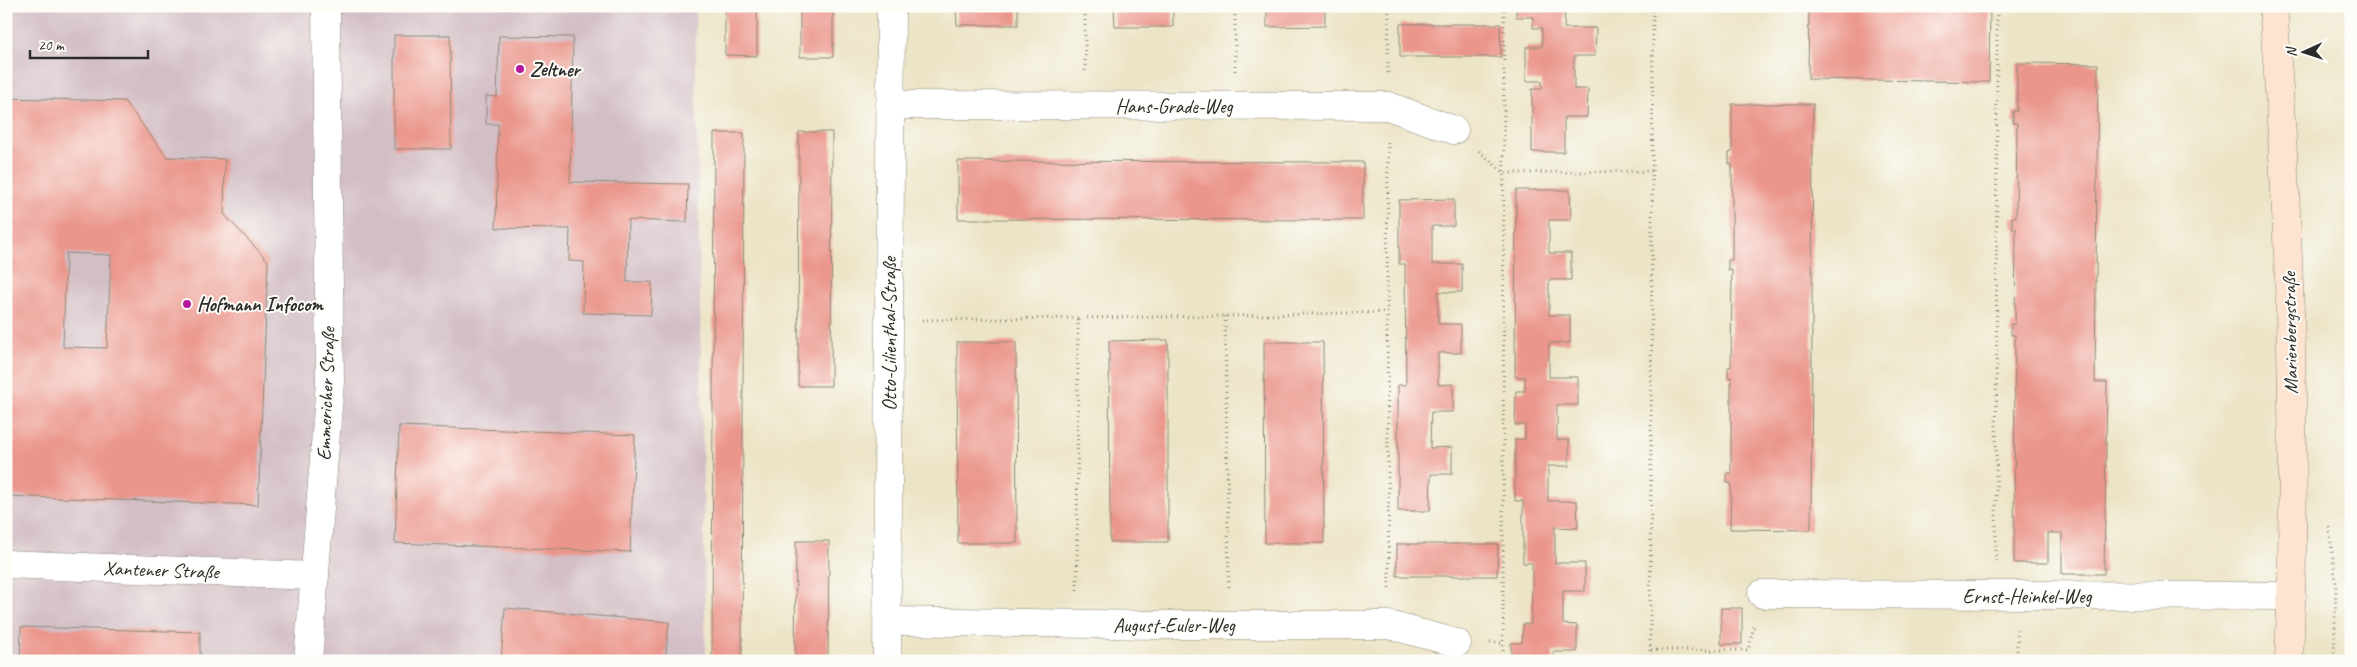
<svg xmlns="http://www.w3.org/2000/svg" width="2357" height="667" viewBox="0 0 2357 667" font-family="Caveat,sans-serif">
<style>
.industrial{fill:#d2bec5}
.building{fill:#eb968c;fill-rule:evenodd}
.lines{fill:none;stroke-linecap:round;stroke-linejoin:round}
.minor-casing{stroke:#8c8878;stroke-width:29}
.secondary-casing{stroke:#8c8878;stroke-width:29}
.path{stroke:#8c8878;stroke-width:3;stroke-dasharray:1 4;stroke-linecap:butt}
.minor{stroke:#fff;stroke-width:28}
.secondary{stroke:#fde4d1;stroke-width:28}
.poi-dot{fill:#b5179e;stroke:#fdfcf7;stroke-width:2}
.labels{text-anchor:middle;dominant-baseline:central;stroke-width:4;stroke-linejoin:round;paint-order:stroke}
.poi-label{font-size:20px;font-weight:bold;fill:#2b2b2b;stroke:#fdfcf7;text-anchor:start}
.street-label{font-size:20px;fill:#2b2b2b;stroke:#fdfcf7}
</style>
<rect width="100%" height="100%" fill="#fdfcf7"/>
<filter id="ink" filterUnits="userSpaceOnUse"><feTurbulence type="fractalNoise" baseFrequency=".02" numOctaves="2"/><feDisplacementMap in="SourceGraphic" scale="10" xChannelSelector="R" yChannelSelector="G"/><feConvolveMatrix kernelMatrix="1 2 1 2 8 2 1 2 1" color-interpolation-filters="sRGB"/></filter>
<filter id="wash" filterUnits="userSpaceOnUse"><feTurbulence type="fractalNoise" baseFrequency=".0096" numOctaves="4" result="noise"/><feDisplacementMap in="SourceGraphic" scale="20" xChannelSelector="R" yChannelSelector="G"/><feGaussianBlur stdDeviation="1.12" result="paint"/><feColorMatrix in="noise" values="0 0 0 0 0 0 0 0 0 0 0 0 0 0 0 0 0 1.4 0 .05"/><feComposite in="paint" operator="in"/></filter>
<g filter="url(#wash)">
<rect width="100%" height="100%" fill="#ece4c6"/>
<path class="industrial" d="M 6,6 L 695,6 L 706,661 L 6,661 Z"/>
<g id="blocks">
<g class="building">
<path d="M 725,6 L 757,6 L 757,56 L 725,55 Z"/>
<rect x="800" y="6" width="33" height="51"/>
<path d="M 956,6 L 1018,6 L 1018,25 L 957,25 Z"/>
<path d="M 1114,6 L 1173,6 L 1173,27 L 1115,27 Z"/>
<path d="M 1267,6 L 1325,6 L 1325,26 L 1267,27 Z"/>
<path d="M 1516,6 L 1565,6 L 1564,28 L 1596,28 L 1595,56 L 1574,56 L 1574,89 L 1588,89 L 1587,117 L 1564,117 L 1564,152 L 1532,152 L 1532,89 L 1542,89 L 1542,81 L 1526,81 L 1526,47 L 1542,47 L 1542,28 L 1533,28 L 1533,17 L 1516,17 Z"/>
<path d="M 1809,6 L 1990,6 L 1989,82 L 1808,79 Z"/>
<path d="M 1400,24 L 1500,24 L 1501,57 L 1400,57 Z"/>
<path d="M 394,35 L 450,35 L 451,149 L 394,149 Z"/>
<path d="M 499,36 L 573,37 L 570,182 L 688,184 L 687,222 L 628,220 L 627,282 L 652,282 L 651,315 L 583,313 L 584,262 L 569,261 L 570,229 L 496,228 L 498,124 L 486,124 L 486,96 L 497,97 Z"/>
<path d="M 2017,63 L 2098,64 L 2095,382 L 2107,382 L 2104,574 L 2062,574 L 2062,533 L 2048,533 L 2048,563 L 2014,563 L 2015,335 L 2011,335 L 2011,324 L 2015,324 L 2016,228 L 2012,228 L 2012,217 L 2016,217 L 2017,123 L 2013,123 L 2013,111 L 2017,111 Z"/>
<path d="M 6,98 L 124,101 L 167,157 L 225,159 L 224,214 L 268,261 L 258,505 L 6,496 ZM 66,253 L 111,255 L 107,348 L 63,347 Z"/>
<path d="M 1732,104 L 1813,104 L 1811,530 L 1730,529 L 1731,483 L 1727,483 L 1727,473 L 1731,473 L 1731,377 L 1728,378 L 1728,367 L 1731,367 L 1732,270 L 1728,270 L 1728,260 L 1732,260 L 1732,164 L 1729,164 L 1729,153 L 1732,152 Z"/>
<path d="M 799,132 L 832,132 L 831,386 L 798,386 Z"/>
<path d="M 714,133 L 744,133 L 742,661 L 712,661 Z"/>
<path d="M 958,161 L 1363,162 L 1363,220 L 958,219 Z"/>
<path d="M 1516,190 L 1570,190 L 1571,220 L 1549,220 L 1549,253 L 1571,253 L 1571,280 L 1549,280 L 1549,315 L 1570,315 L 1570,343 L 1549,343 L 1549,377 L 1578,377 L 1578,405 L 1557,405 L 1557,440 L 1569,440 L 1569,466 L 1548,466 L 1548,501 L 1577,501 L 1578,528 L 1555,527 L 1555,563 L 1585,563 L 1585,591 L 1563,591 L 1563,624 L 1577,625 L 1577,652 L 1553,652 L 1553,661 L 1511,661 L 1511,643 L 1522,643 L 1523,624 L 1531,624 L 1532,586 L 1532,563 L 1523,563 L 1523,501 L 1515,501 L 1515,439 L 1525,439 L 1525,425 L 1515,425 L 1516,391 L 1525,391 L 1525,377 L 1515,377 Z"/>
<path d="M 1454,199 L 1454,226 L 1432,226 L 1432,264 L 1462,264 L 1462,292 L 1438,292 L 1438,324 L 1461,324 L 1461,353 L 1438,353 L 1438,385 L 1453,384 L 1453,412 L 1431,412 L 1430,448 L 1452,447 L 1452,474 L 1431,474 L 1430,511 L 1398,511 L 1398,385 L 1406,385 L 1405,264 L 1399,264 L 1399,200 Z"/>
<path d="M 1168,340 L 1168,542 L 1110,542 L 1109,341 Z"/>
<path d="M 957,342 L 1016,342 L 1017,543 L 958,543 Z"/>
<path d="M 1264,342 L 1323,342 L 1324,543 L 1265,543 Z"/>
<path d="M 399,426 L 635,435 L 630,552 L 395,543 Z"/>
<path d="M 796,541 L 829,541 L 828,661 L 795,661 Z"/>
<path d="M 1397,544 L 1498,544 L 1497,576 L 1397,576 Z"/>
<path d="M 505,608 L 669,622 L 665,661 L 501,661 Z"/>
<rect x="1721" y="608" width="21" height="36"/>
<path d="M 21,627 L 200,632 L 200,661 L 20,661 Z"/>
</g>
</g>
</g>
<g filter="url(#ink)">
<use href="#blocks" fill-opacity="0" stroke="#8c8878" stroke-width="1"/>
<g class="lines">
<g class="minor-casing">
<g id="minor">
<path d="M 890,105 L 1388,106 L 1454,130"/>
<path d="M 6,564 L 315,576"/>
<path d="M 1762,594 L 2292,596"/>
<path d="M 888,621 L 1158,625 L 1389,625 L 1457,643"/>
<path d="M 308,661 L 330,382 L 326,6"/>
<path d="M 887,661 L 891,6"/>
</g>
</g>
<g class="secondary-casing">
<path id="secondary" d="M 2273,6 C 2290,224 2298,443 2289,661"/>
</g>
<g class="path">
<path d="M 1085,71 L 1085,6"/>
<path d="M 1235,71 L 1235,6"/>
<path d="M 1388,73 L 1389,6"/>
<path d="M 1388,142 L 1387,312 L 1389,591"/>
<path d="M 1479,151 L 1504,173 L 1652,171"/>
<path d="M 1225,316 L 1229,591"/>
<path d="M 922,320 L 1225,316 L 1387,312"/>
<path d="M 2329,527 L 2336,583 L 2334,661"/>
<path d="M 1996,561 L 1997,6"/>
<path d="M 1077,590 L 1078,318"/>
<path d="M 1490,643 L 1503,643"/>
<path d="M 1651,650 L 1748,650 L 1754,626"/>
<path d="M 1503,661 L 1504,6"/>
<path d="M 1650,661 L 1653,6"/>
<path d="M 2017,661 L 2017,629"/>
</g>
<use href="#minor" class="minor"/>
<use href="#secondary" class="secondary"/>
</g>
</g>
<g class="poi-dot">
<circle cx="520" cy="69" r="5"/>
<circle cx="187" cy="304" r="5"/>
</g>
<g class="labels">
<g class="poi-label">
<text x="530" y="69">Zeltner</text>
<text x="197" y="304">Hofmann Infocom</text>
</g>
<g class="street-label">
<text x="1174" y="106">Hans-Grade-Weg</text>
<text transform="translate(2290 333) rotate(-91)">Marienbergstraße</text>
<text transform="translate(889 334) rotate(-90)">Otto-Lilienthal-Straße</text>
<text transform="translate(326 394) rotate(-88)">Emmericher Straße</text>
<text transform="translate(161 570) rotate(2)">Xantener Straße</text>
<text x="2027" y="596">Ernst-Heinkel-Weg</text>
<text x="1174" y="625">August-Euler-Weg</text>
</g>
</g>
<rect width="2357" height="667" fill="none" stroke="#fdfcf7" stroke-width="25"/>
<g transform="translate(2304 52) rotate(267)" stroke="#fdfcf7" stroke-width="4" paint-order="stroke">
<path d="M0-4L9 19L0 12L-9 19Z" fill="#2b2b2b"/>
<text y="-8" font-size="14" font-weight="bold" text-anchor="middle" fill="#2b2b2b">N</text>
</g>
<path d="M30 50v8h118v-8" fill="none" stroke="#2b2b2b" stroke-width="2.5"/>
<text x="38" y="50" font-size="15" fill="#2b2b2b" stroke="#fdfcf7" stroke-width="4" paint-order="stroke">20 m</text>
</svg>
